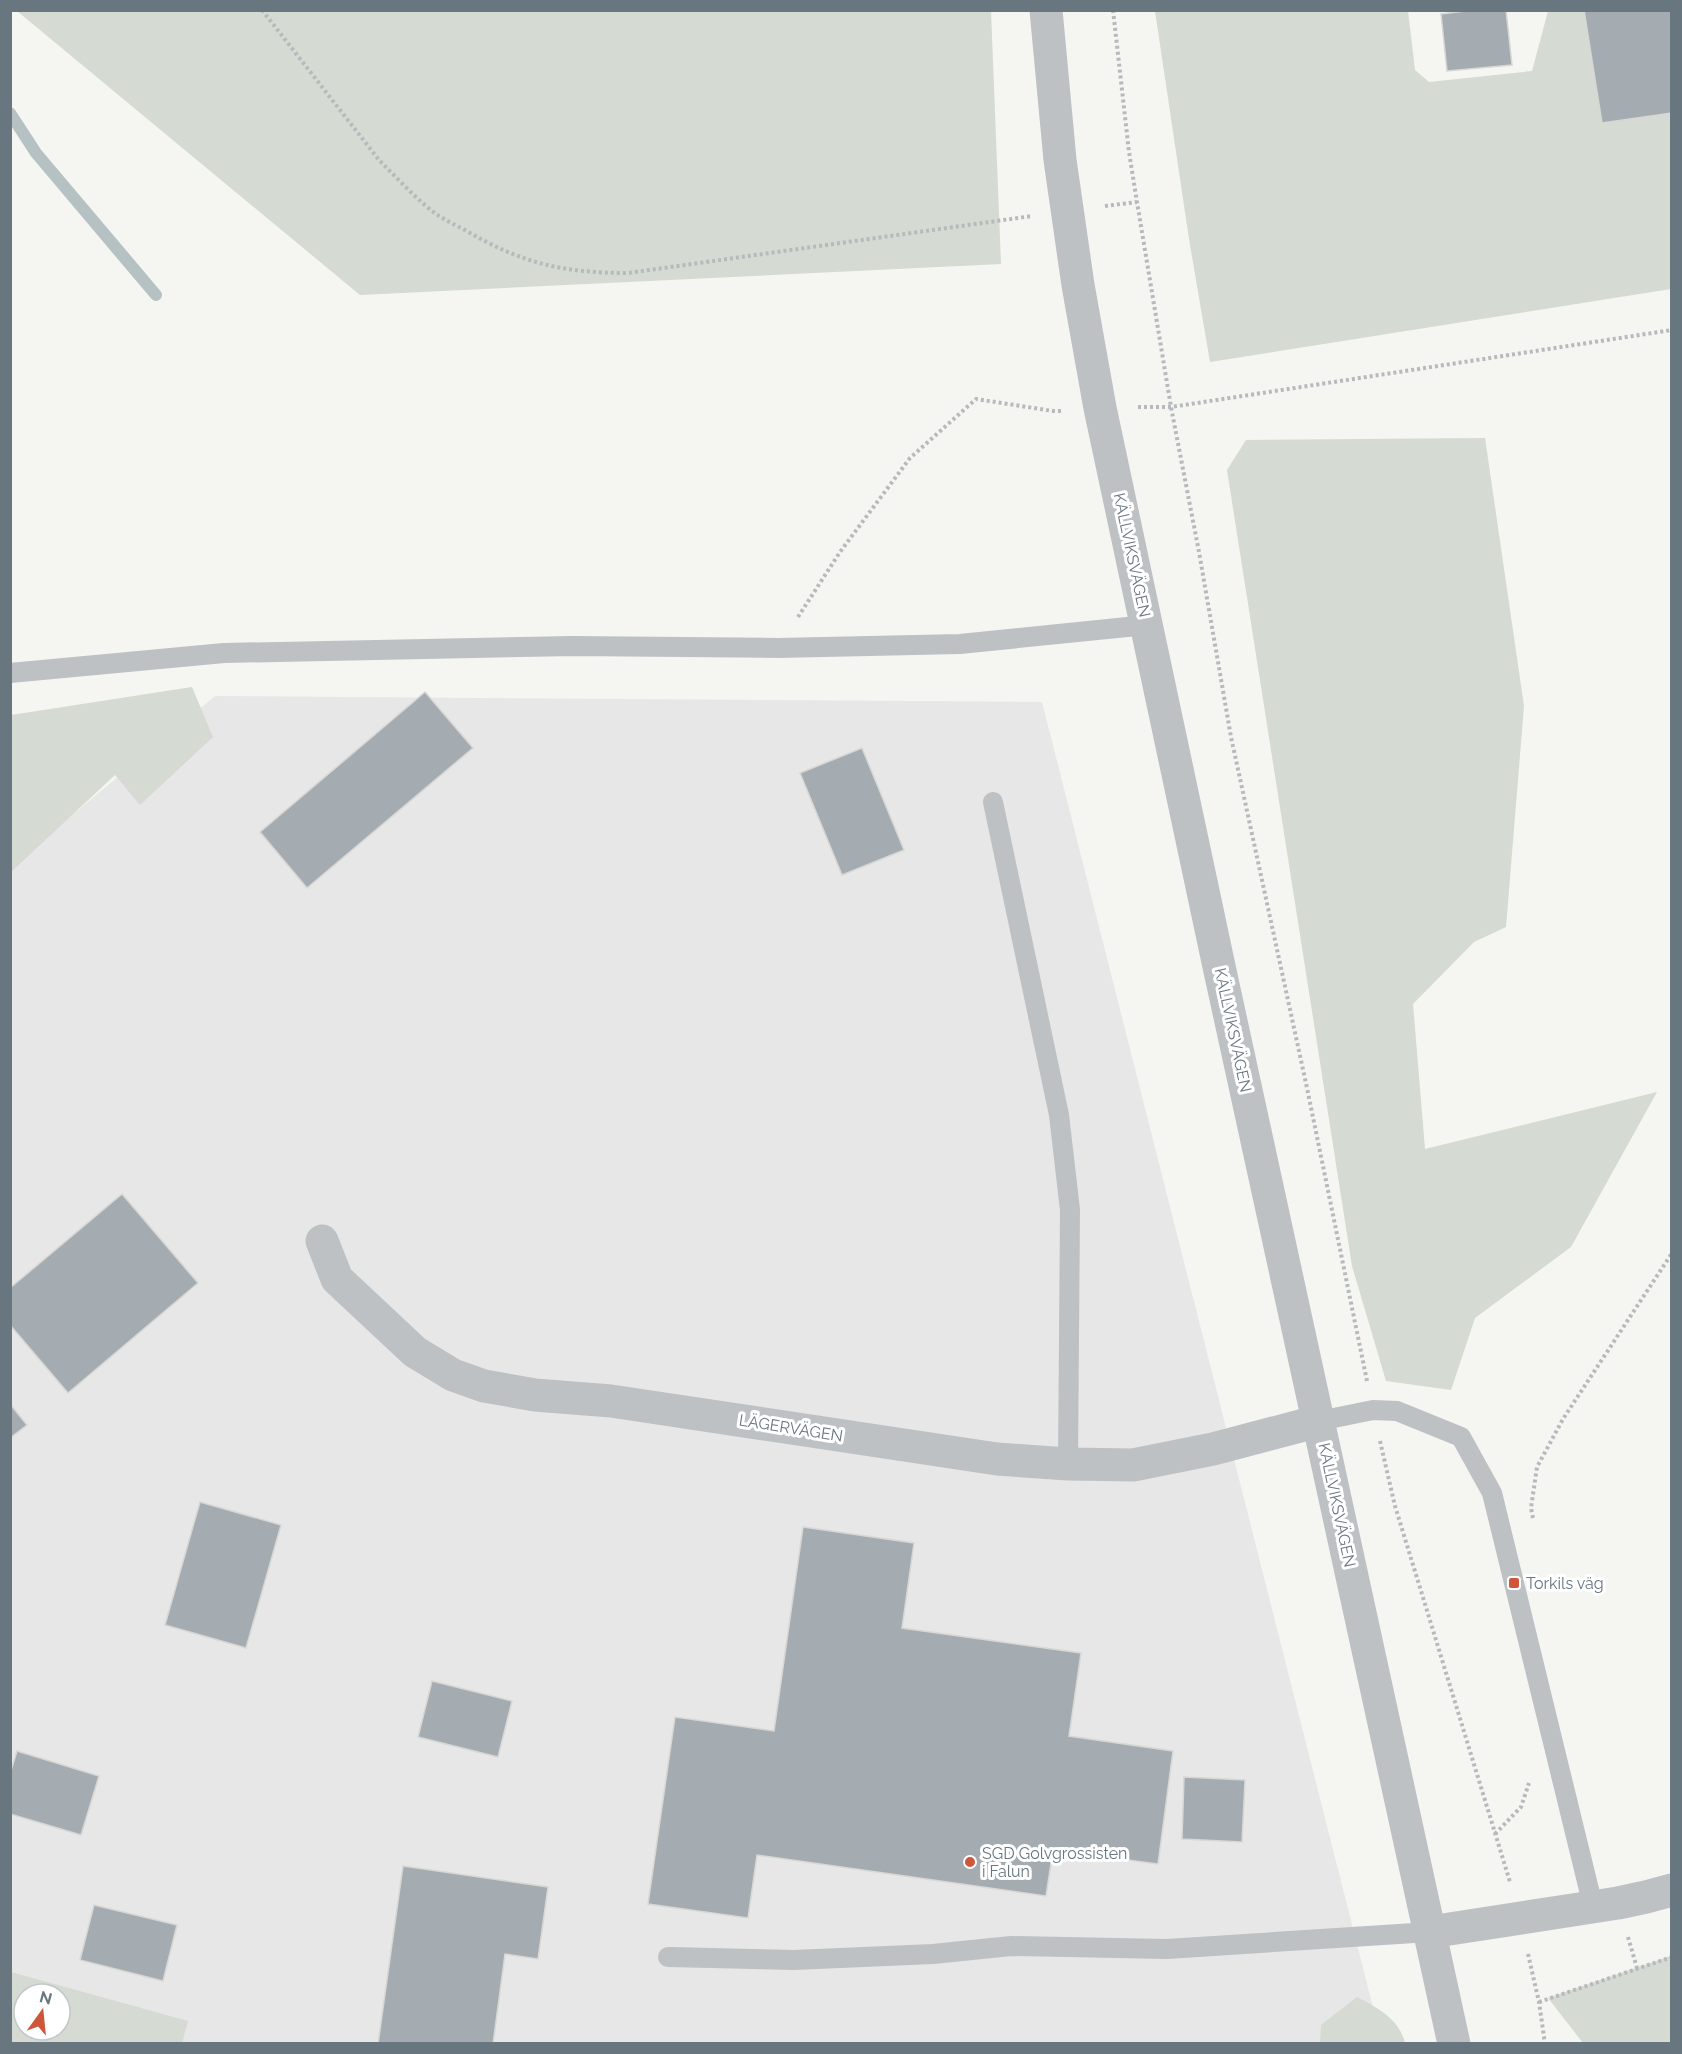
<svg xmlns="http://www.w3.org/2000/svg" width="1682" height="2054" viewBox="0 0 1682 2054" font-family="Raleway,sans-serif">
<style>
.built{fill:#e6e7e6;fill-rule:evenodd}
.green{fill:#d5dad2;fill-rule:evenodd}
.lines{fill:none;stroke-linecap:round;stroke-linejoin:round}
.stream{stroke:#b6c1c4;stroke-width:12}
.building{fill:#a5acb1;stroke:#d7d7d5;stroke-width:1.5}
.path{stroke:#b7babc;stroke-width:4;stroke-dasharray:3 3;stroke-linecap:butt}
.service{stroke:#bdc1c4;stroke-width:20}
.minor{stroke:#bdc1c4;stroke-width:33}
.tertiary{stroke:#bdc1c4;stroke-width:33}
.poi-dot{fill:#ce563a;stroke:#fff;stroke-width:2}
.labels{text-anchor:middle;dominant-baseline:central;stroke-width:6;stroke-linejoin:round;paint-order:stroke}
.street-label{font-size:16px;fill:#687680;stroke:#fff}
.poi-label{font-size:16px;fill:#687680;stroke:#fff;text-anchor:start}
</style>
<rect width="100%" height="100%" fill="#f5f5f2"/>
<path class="built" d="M 215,696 L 1042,702 L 1382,2043 L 11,2044 L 11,866 ZM 24,1994 L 60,1994 L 60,2030 L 24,2030 Z"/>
<g class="green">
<path d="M 17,11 L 991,11 L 1001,264 L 360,295 Z"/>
<path d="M 1155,11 L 1408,11 L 1415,70 L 1429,82 L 1532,71 L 1548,11 L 1584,11 L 1602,123 L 1671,113 L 1671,289 L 1210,362 L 1189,239 Z"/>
<path d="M 1485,438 L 1524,706 L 1506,927 L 1474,942 L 1413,1004 L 1425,1149 L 1657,1092 L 1571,1247 L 1475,1318 L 1451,1390 L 1386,1381 L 1352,1266 L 1227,470 L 1246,440 Z"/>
<path d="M 192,687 L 213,737 L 140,805 L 115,775 L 11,872 L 11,715 Z"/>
<path d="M 1671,1956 L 1671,2043 L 1583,2043 L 1548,1998 Z"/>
<path d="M 11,1972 L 188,2021 L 182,2043 L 11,2043 ZM 24,1994 L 60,1994 L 60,2030 L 24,2030 Z"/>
<path d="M 1357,1997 C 1378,2008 1399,2019 1405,2043 L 1320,2043 L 1321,2025 Z"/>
</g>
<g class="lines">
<path class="stream" d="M 10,113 L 36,153 L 156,295"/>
</g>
<g class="building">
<path d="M 1474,10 L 1506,10 L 1512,65 L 1447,71 L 1441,14 Z"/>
<path d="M 1584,10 L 1672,10 L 1672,113 L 1602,123 Z"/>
<path d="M 425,692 L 473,748 L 307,888 L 260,832 Z"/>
<path d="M 862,748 L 904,850 L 842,875 L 800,773 Z"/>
<path d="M 122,1194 L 198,1283 L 68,1393 L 10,1325 L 10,1288 Z"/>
<path d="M 10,1404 L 27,1425 L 10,1438 Z"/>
<path d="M 200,1502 L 281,1525 L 246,1648 L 165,1625 Z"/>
<path d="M 803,1527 L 914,1543 L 902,1628 L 1081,1653 L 1069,1736 L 1173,1751 L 1158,1864 L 1053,1850 L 1046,1896 L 757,1855 L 748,1918 L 648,1904 L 675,1717 L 774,1731 Z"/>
<path d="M 432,1681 L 512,1701 L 498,1757 L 418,1737 Z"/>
<path d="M 17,1751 L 99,1776 L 81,1835 L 10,1814 L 10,1774 Z"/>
<path d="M 1184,1777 L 1245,1780 L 1242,1842 L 1182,1839 Z"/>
<path d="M 403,1866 L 548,1887 L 538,1959 L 505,1954 L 493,2044 L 378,2044 Z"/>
<path d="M 94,1905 L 177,1925 L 163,1981 L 80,1960 Z"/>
</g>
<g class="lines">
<g class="path">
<path d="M 262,10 L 379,160 C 397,178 416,199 436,214 C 445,220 455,225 465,230 C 521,263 562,273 628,273 L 1032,216"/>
<path d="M 1113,10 L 1129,152 L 1137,202 L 1171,407 L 1199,552 L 1231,737 L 1307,1088 L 1367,1381"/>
<path d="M 1105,206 L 1137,202"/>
<path d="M 1138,407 L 1171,407 L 1672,330"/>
<path d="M 798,617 L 840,552 L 910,458 L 976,399 L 1053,411 L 1062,411"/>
<path d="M 1380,1441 L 1395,1506 L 1510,1882"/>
<path d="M 1533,1518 L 1531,1508 L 1537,1467 L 1563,1419 L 1672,1253"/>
<path d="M 1495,1834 L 1521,1807 L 1529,1783"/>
<path d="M 1628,1937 L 1637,1968"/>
<path d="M 1528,1954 L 1539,2002 L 1545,2044"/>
<path d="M 1539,2002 L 1672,1957"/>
</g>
<g class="service">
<path d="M 10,673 L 224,653 L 573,646 L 778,648 L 960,644 L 1147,625"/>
<path d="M 993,802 L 1059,1115 L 1070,1210 L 1068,1464"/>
<path d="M 1319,1421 L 1373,1410 L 1397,1411 L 1461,1437 L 1492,1493 L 1593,1906"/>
<path d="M 668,1957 L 794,1960 L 933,1954 L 1011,1946 L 1167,1949 L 1430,1932"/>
</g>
<g class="minor">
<path d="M 322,1241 L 337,1279 L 415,1352 L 453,1375 L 484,1386 L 535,1395 L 611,1401 L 997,1459 L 1068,1464 L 1133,1465 L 1213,1449 L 1319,1421"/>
<path d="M 1430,1932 L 1618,1903 L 1646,1897 L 1672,1890"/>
</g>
<path class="tertiary" d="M 1046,10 L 1060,160 L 1078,285 L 1100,408 L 1220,971 L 1454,2044"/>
</g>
<g class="poi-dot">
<rect x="1508" y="1577" width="12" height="12" rx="3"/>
<circle cx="970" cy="1862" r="6"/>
</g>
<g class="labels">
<g class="street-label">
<text transform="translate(1132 555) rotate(78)">KÄLLVIKSVÄGEN</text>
<text transform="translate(1233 1030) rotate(78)">KÄLLVIKSVÄGEN</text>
<text transform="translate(791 1428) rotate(9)">LÄGERVÄGEN</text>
<text transform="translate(1337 1505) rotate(78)">KÄLLVIKSVÄGEN</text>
</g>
<g class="poi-label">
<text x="1526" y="1583">Torkils väg</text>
<text x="982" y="1853">SGD Golvgrossisten<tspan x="982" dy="18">i Falun</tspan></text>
</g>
</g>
<rect width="1682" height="2054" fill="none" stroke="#687680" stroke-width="24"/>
<g transform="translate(42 2012) rotate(15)"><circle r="28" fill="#ffffff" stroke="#c3c8cc" stroke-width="1.5"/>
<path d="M0-4.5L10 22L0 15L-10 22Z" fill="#ce563a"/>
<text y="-9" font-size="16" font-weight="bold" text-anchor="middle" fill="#687680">N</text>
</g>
</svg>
